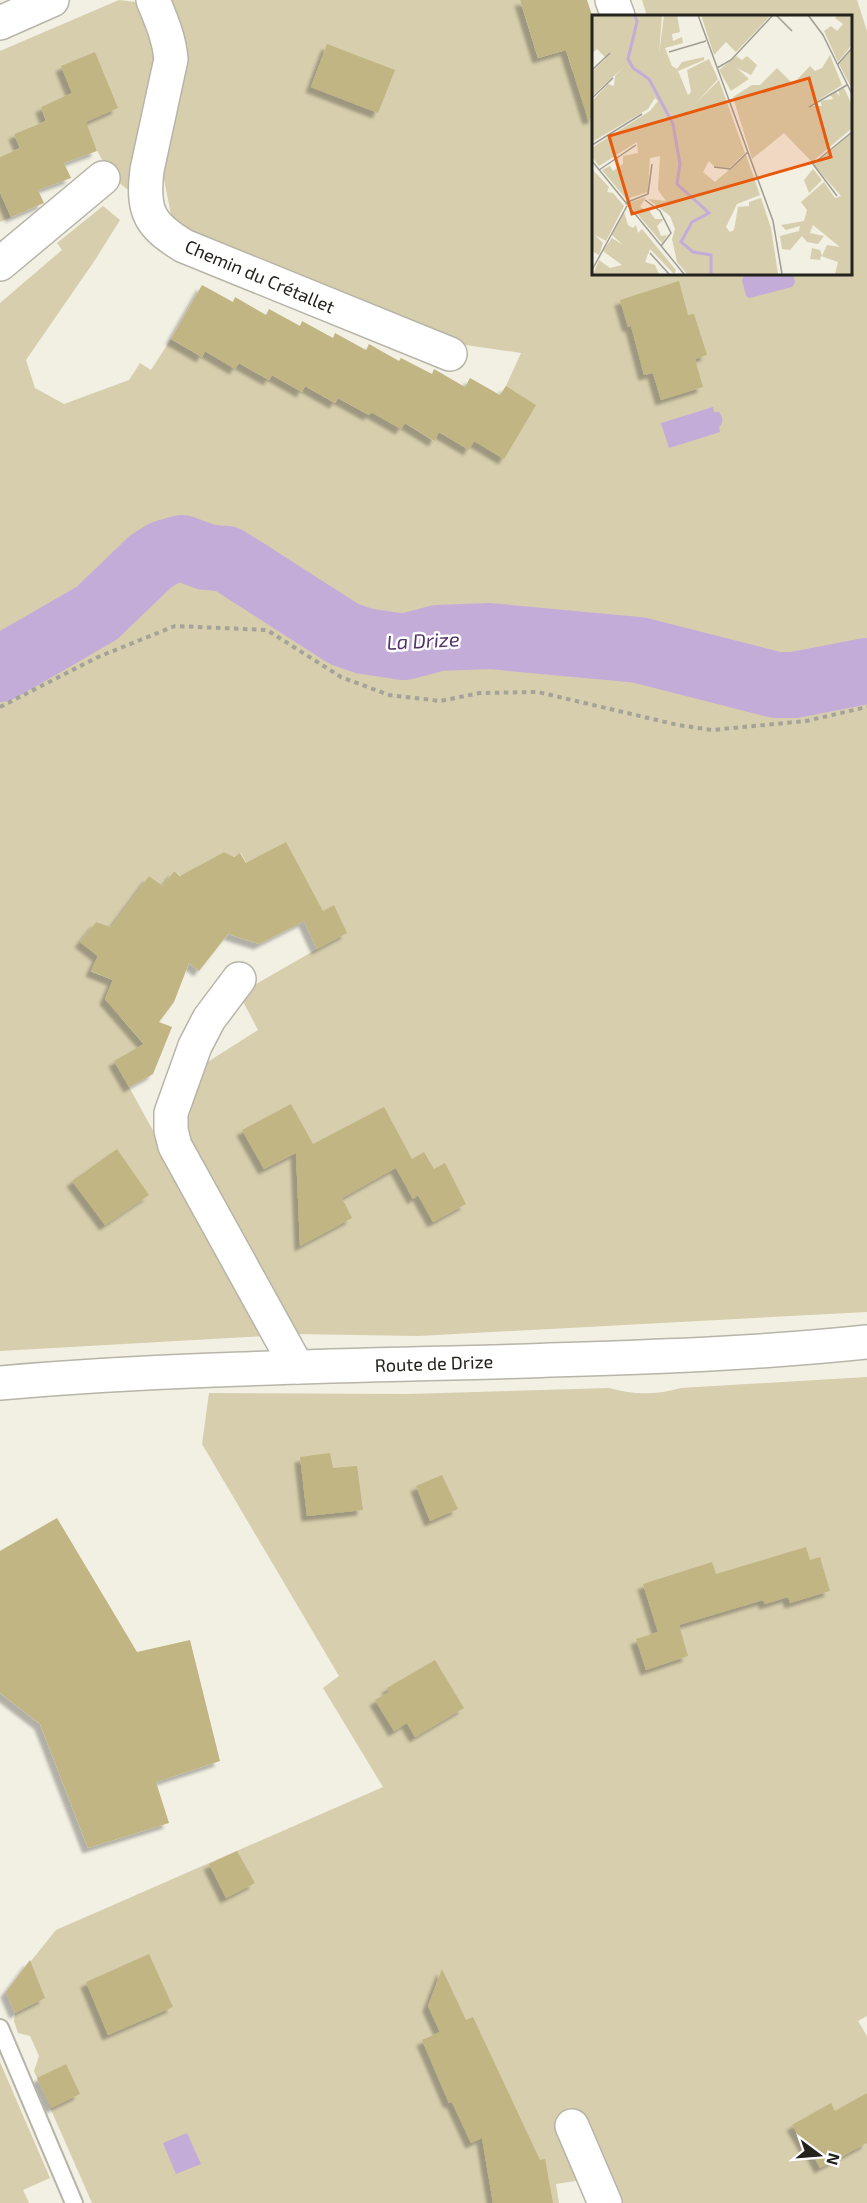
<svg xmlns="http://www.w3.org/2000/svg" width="867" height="2203" viewBox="0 0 867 2203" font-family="'Exo 2',sans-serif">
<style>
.green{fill:#d7cead}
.water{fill:#c4acd8}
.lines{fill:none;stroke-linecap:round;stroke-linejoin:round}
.river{stroke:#c4acd8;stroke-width:66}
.building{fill:#c1b584;filter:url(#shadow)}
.service-casing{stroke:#b7b4a8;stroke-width:20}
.minor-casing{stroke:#b7b4a8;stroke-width:36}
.tertiary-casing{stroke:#b7b4a8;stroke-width:36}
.secondary-casing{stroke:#b7b4a8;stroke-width:36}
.path{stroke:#a5a399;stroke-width:4;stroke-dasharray:4.5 4.5;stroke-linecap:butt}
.service{stroke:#fff;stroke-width:16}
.minor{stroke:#fff;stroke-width:33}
.tertiary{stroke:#fff;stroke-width:33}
.secondary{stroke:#fff;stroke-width:33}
.labels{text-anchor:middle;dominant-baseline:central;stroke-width:5;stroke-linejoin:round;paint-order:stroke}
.street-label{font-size:18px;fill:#23221d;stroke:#fff}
.water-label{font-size:20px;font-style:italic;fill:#523268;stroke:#fff}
.inset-river{fill:none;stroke:#c4acd8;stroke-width:3}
.inset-road{fill:none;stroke:#9f9d94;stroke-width:1.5}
.view{fill:#e8590c;fill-opacity:0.15;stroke:#e8590c;stroke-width:3}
.inset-edge{fill:none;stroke:#23221d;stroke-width:3}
</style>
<defs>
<filter id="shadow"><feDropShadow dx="-5.5" dy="5.5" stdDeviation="1.5" flood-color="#0004"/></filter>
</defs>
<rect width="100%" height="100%" fill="#f2efe3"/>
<g class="green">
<path d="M 119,0 L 135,2 L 151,27 L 157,48 L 130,191 C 101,173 86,124 72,94 L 41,107 L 46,121 L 14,134 L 20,148 L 0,157 L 0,51 Z"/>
<path d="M 172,0 L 520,0 L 538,58 L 566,50 L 572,70 L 594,63 L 594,211 L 591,212 L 594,220 L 594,273 L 850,273 L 850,16 L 647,16 L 642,0 L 857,0 L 867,31 L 867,1312 L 418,1336 L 295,1334 L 184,1130 L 206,1063 L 258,1030 L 239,994 L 317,949 L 304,921 L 291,928 L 278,906 L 272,910 L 241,853 L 233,857 L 224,852 L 200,865 L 193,885 L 174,871 L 163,886 L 149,876 L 132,900 L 118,930 L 96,922 L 81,942 L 98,956 L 91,972 L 113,980 L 105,1000 L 125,1007 L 121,1018 L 148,1049 L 161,1054 L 151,1075 L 129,1087 L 266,1336 L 0,1351 L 0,303 L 62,250 L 57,243 L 103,206 L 120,220 L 95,260 L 26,360 L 35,388 L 64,404 L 129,380 L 140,363 L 151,370 L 171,339 L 202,357 L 205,351 L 235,368 L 239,363 L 269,380 L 272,375 L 302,392 L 305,386 L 335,403 L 338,398 L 369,415 L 371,412 L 405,423 L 433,441 L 439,432 L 468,449 L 506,386 L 521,353 L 452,343 L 173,225 L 162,169 L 185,48 Z"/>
<path d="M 0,192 L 11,217 L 0,222 Z"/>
<path d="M 867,1377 L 867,2016 L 858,2021 L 867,2036 L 867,2203 L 617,2203 L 582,2180 L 556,2184 L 559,2203 L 92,2203 L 34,2071 L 39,2056 L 30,2036 L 18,2033 L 14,2021 L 15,2013 L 6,1992 L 56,1930 L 383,1787 L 323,1688 L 339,1676 L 202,1444 L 209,1393 L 408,1394 L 609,1388 C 634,1395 657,1395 681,1388 Z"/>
<path d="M 0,2062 L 50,2178 L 23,2190 L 29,2203 L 0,2203 Z"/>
</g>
<g class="water">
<path d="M 755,273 L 790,273 L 793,274 L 795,282 L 792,287 L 750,298 L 746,296 L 742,280 L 744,276 Z"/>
<path d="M 713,407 L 714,412 L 719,412 C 723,418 724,422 719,427 L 720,432 L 669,448 L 661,423 Z"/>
<path d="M 187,2133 L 201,2164 L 176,2174 L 163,2143 Z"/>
</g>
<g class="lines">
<path class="river" d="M 0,669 L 97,613 L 150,562 L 164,553 L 182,548 L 206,557 L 227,559 L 344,634 L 364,641 L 404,647 L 438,638 L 489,636 L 639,650 L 776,685 L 794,685 L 867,671"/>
</g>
<g class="building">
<path d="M 520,0 L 587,0 L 594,21 L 594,118 L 588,119 L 566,50 L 538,58 Z"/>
<path d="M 327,44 L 395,70 L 378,113 L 311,87 Z"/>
<path d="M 95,52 L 118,108 L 86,122 L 97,151 L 64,163 L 71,178 L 38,190 L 44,203 L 11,217 L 0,192 L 0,157 L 20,148 L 14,134 L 46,121 L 41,107 L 72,93 L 61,66 Z"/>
<path d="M 679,281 L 688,315 L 694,314 L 707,355 L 695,359 L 703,387 L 661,400 L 653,373 L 644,375 L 631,326 L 628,327 L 620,300 Z"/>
<path d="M 202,285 L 233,302 L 235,297 L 266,315 L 269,309 L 300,326 L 302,321 L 333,338 L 335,333 L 366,350 L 369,344 L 399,361 L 401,358 L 432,374 L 434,369 L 465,387 L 470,378 L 500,395 L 506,386 L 536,405 L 504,459 L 474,441 L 469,450 L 439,432 L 434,441 L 405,423 L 401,429 L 371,412 L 369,415 L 338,398 L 335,403 L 305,386 L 302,392 L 272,375 L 269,380 L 239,363 L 235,369 L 205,351 L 202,357 L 171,339 Z"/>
<path d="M 286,842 L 323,911 L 334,905 L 347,933 L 317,949 L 304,921 L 310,918 L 259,944 L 228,934 L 199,971 L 189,963 L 174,1002 L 159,1022 L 172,1027 L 153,1074 L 129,1087 L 114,1061 L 144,1044 L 105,999 L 113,980 L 91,971 L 98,956 L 80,942 L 96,922 L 111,927 L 149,876 L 163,886 L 174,871 L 180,876 L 224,852 L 234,857 L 240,853 L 246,863 Z"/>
<path d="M 291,1104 L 313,1144 L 384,1107 L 412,1159 L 424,1152 L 434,1169 L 445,1163 L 466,1204 L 433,1222 L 418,1195 L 413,1199 L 396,1168 L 401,1165 L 342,1198 L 352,1218 L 300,1246 L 296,1153 L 264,1169 L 242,1130 Z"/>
<path d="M 117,1149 L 149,1195 L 105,1225 L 72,1181 Z"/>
<path d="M 330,1453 L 333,1468 L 357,1466 L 363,1510 L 307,1516 L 300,1457 Z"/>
<path d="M 442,1475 L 458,1509 L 430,1521 L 416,1486 Z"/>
<path d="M 57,1518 L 137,1652 L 190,1640 L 220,1761 L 156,1782 L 169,1823 L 88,1848 L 40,1724 L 0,1693 L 0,1551 Z"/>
<path d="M 806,1547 L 810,1560 L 820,1557 L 830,1591 L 790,1603 L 788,1597 L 765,1604 L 763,1600 L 679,1625 L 688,1656 L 646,1670 L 636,1639 L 661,1631 L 658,1632 L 643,1584 L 712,1562 L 716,1574 Z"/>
<path d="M 435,1660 L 464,1708 L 415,1737 L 407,1723 L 394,1731 L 375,1700 L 389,1692 L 387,1688 Z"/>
<path d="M 237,1851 L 255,1883 L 226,1898 L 209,1864 Z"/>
<path d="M 149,1954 L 173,2007 L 108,2035 L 86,1982 Z"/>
<path d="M 30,1960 L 45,1998 L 15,2013 L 6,1992 Z"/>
<path d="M 442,1969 L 466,2020 L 473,2017 L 540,2160 L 545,2159 L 553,2203 L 493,2203 L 482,2138 L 471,2143 L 452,2102 L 449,2103 L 422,2040 L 440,2032 L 428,2006 Z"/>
<path d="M 66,2064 L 80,2094 L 51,2108 L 37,2078 Z"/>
<path d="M 867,2093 L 867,2143 L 820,2168 L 809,2147 L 806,2149 L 792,2125 L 831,2103 L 835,2111 Z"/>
</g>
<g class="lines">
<g class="service-casing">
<path id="service" d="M 0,2028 L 74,2203"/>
</g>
<g class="minor-casing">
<g id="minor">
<path d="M 153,0 C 161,20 169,37 171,59 L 147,170 C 142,211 149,225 184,246 L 450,354"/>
<path d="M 612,0 L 618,16"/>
<path d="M 0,264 L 103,178"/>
<path d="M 239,979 L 209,1019 L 195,1046 L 171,1113 L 171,1130 L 175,1146 L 297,1367"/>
<path d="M 572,2126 L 605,2203"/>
</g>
</g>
<g class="tertiary-casing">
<path id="tertiary" d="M 0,23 L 52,0"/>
</g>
<g class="secondary-casing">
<path id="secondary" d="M 0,1383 C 175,1368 351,1366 527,1361 C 641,1357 754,1354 867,1342"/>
</g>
<path class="path" d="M 0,707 L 98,657 L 175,626 L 267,630 L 341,677 L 389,695 L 440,701 L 480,693 L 538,692 L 678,725 L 712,730 L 806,721 L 867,707"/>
<use href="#service" class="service"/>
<use href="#minor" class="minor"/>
<use href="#tertiary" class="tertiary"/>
<use href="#secondary" class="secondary"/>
</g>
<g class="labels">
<g class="street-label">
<text transform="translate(260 276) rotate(23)">Chemin du Crétallet</text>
<text transform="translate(434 1363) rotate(-2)">Route de Drize</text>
</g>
<g class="water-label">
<text transform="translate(423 640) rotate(-3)">La Drize</text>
</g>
</g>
<g transform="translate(592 15)">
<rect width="260" height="260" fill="#f2efe3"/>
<path d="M 0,0 L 70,0 L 67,40 L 72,0 L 85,0 L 88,17 L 80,19 L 81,26 L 90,22 L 91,28 L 73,33 L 80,51 L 85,54 L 90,47 L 112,42 L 112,45 L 86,56 L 96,80 L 99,77 L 95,55 L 117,44 L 126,64 L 103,89 L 127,65 L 153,138 L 137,153 L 123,152 L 117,146 L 111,157 L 123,167 L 154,140 L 168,180 L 145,189 L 134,212 L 138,217 L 142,215 L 146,192 L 157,191 L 157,187 L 169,183 L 179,213 L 186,259 L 95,259 L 85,247 L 80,224 L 83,214 L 78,201 L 56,184 L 74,186 L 66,175 L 68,141 L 58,143 L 56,177 L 34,184 L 10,155 L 18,151 L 21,156 L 31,149 L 31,141 L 46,138 L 45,127 L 7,151 L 0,142 L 1,132 L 58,96 L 66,86 L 63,83 L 56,94 L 0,127 L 0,86 L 16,69 L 22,71 L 23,61 L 32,52 L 0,81 L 0,57 L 14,43 L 5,34 L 0,38 ZM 109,0 L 179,0 L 144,37 L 134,27 L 122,40 ZM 246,0 L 259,0 L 259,31 L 246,47 L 232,16 L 239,11 L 245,16 L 251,9 L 243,3 ZM 259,35 L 259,72 L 247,49 ZM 238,40 L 250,70 L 217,91 L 230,91 L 228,86 L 241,84 L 238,79 L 243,76 L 248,81 L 246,75 L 252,73 L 259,88 L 259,114 L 220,147 L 192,118 L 160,144 L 141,82 L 160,70 L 168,70 L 185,53 L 201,69 L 218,51 L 223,56 L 230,53 ZM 144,41 L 150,45 L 155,41 L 165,50 L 159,60 L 145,53 L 157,64 L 139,76 L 127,55 ZM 259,118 L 259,259 L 243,259 L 246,247 L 229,241 L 228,245 L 218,244 L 220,233 L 228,235 L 230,241 L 235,230 L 248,232 L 221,210 L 218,218 L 232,221 L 226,229 L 215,227 L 210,221 L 198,235 L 190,234 L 188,221 L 207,216 L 208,211 L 194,215 L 189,210 L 212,206 L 215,195 L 209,187 L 232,167 L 243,183 L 249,181 L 222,150 ZM 0,154 L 17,172 L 15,177 L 21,178 L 32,191 L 14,226 L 3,220 L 11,228 L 7,240 L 0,236 ZM 221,154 L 230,165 L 217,178 L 212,165 ZM 54,182 L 48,192 L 55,196 L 59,192 L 58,197 L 63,204 L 72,204 L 65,211 L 69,221 L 75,220 L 70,228 L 36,188 ZM 32,197 L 36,210 L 41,213 L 44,210 L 46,218 L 50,214 L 84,255 L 82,259 L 58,234 L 53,247 L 63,250 L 67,259 L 1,259 L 7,245 L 18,253 L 30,250 L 11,236 L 20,223 L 31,230 L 20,220 Z" fill="#d7cead"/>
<path class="inset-river" d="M 43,0 L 45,7 L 36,44 L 41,53 L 57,64 L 81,109 L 88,149 L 85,169 L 117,198 L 100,207 L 89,227 L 101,237 L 119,240 L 119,259"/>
<path class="inset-road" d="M 106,0 L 181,206 L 190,259M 184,0 L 200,16M 216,0 L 231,20 L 260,79M 77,37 L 114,26M 246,49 L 260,33M 125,53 L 139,45 L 181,0M 0,55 L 18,38M 0,83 L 21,63M 217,92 L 255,70M 0,130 L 50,99M 0,146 L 92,259M 122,152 L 138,154 L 156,137M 7,155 L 44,130M 245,181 L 221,149 L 260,117M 53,185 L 68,196 L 79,218 L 69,231M 33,188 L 56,179 L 60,149M 58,238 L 77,259M 0,255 L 35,191"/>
<path class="view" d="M 217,63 L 239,142 L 40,199 L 17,121 Z"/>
<rect width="260" height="260" class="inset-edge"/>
</g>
<g transform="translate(819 2155) rotate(106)" stroke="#ffffff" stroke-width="4.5" paint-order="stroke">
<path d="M0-4.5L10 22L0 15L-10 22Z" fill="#23221d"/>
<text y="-9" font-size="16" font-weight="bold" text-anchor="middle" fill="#23221d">N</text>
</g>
</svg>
